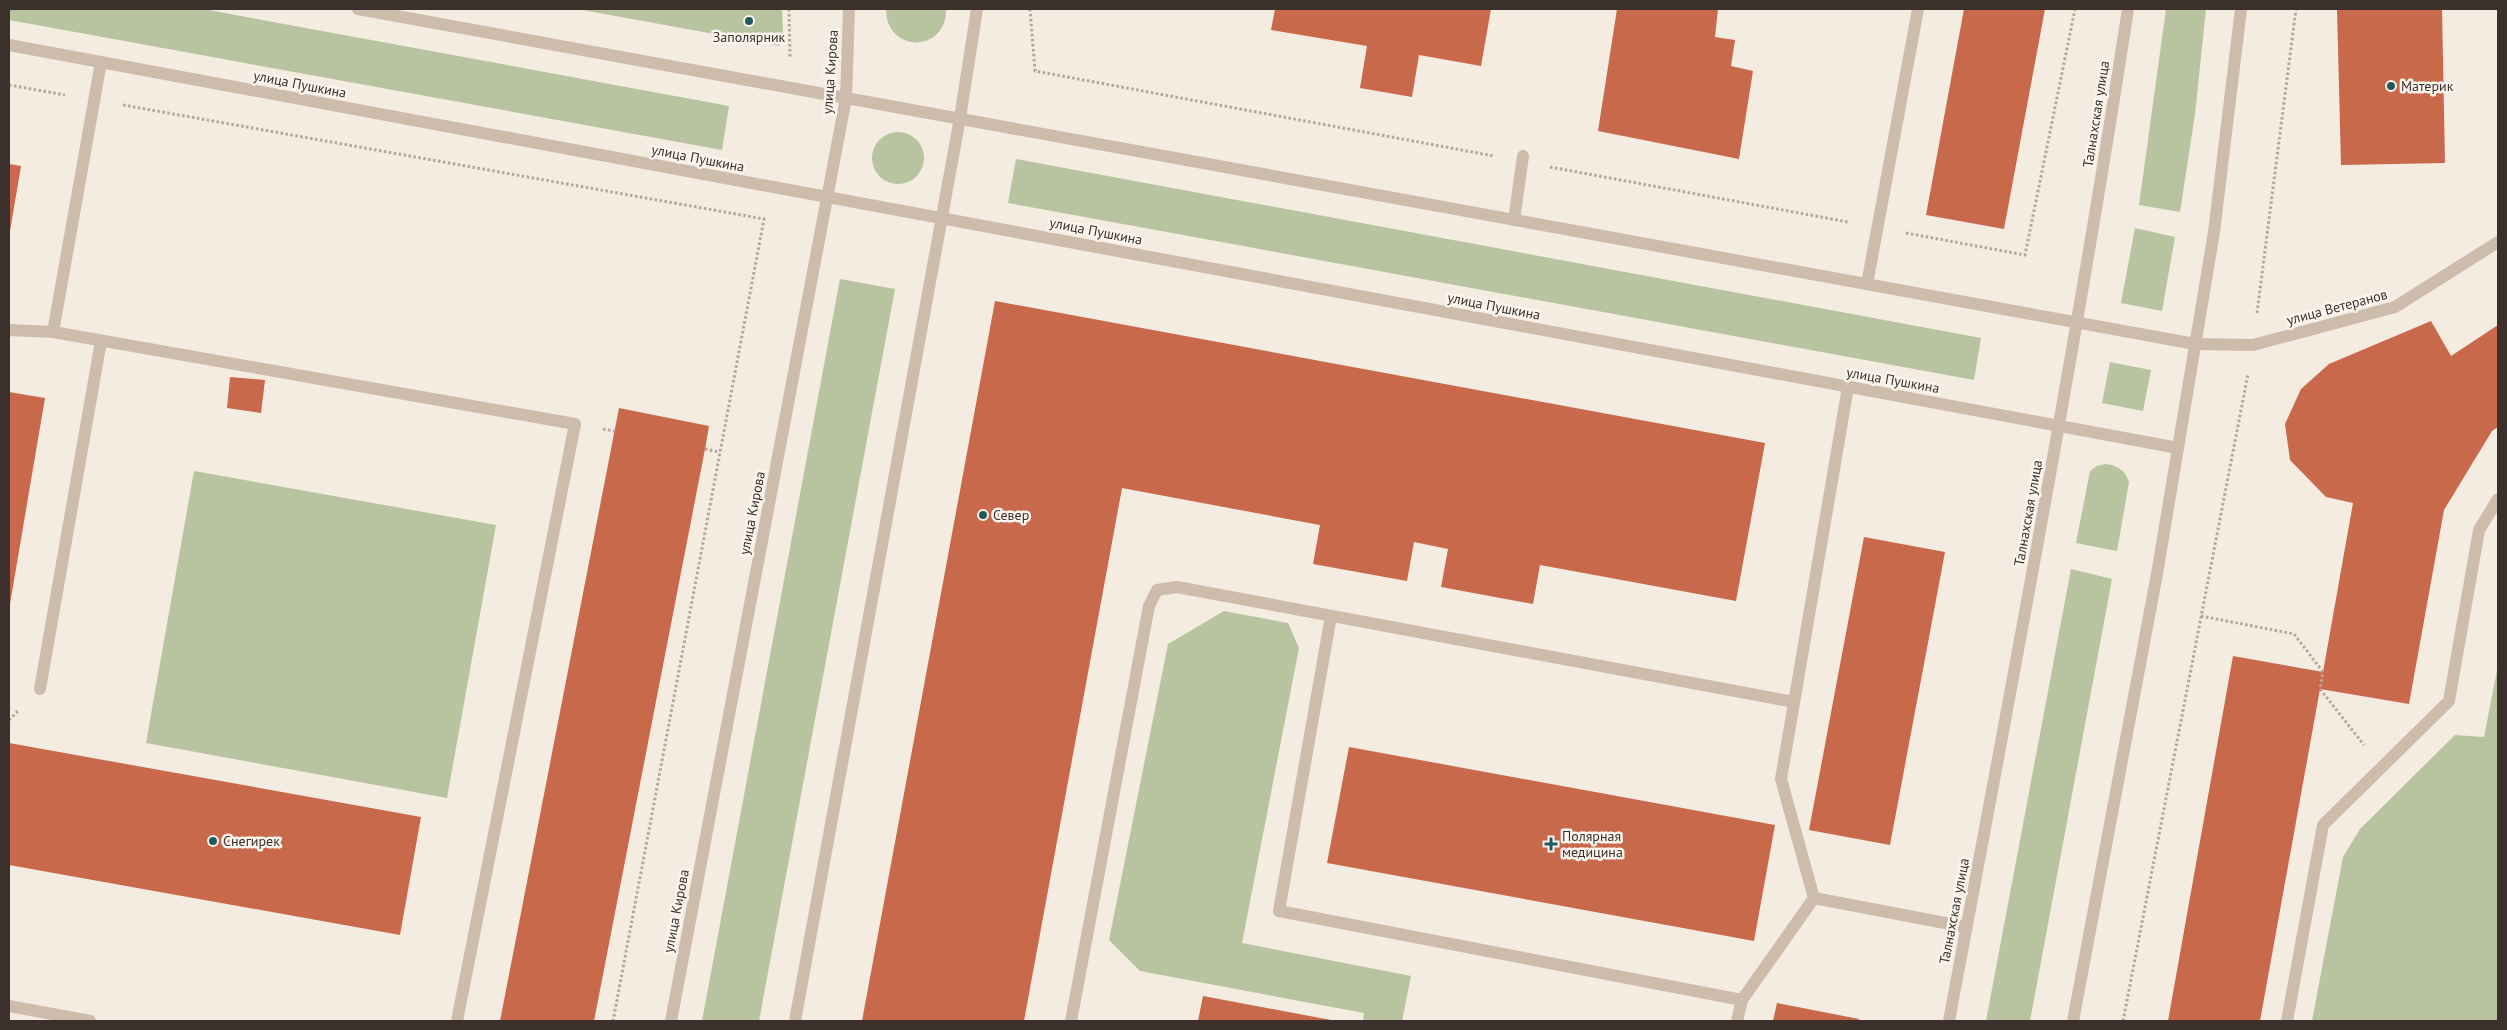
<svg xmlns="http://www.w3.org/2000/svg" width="2507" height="1030" viewBox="0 0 2507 1030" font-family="'PT Sans',sans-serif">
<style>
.green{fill:#b8c4a0}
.building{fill:#c8694b}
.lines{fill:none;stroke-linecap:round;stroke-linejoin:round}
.path{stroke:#b9a596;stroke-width:3;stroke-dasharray:2.5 2.5;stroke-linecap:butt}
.service{stroke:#cdbbac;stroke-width:12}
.minor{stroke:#cdbbac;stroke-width:12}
.tertiary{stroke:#cdbbac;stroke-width:12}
.poi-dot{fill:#1f5a5e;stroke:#fbf5ee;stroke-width:2}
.labels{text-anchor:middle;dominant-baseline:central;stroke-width:5;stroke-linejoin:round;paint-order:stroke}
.poi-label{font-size:14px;fill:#3b302b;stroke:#fbf5ee;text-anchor:start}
.street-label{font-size:14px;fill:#3b302b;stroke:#fbf5ee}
</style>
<rect width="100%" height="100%" fill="#f4ebe1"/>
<g class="green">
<path d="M 9,9 L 203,9 L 729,106 L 722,150 L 9,20 Z"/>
<path d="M 577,9 L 782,9 L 783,33 L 779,33 L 780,46 Z"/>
<path d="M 886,9 L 946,9 C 947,53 886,54 886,9 Z"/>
<path d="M 2166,9 L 2206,9 L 2195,114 L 2180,212 L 2139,205 Z"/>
<circle cx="898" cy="158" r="26"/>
<path d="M 1016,159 L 1981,338 L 1974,380 L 1008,203 Z"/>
<path d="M 2135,228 L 2175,237 L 2162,311 L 2121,303 Z"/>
<path d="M 840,279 L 895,289 L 759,1021 L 702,1021 Z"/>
<path d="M 2110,362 L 2151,370 L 2143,411 L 2102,403 Z"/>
<path d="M 2105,464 C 2117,465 2125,470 2129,482 L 2117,551 L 2076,543 L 2090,471 L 2097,466 Z"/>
<path d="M 194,471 L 496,525 L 447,798 L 146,743 Z"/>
<path d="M 2071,569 L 2112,579 L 2030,1021 L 1986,1021 Z"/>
<path d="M 1224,611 L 1288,623 L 1299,648 L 1242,943 L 1411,976 L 1402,1021 L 1363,1021 L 1364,1013 L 1140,971 L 1109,940 L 1168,644 Z"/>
<path d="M 2498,665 L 2498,1021 L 2312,1021 L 2343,857 L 2360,829 L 2455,735 L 2484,737 Z"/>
</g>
<g class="building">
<path d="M 1275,9 L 1491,9 L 1481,66 L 1419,55 L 1412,97 L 1360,88 L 1367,46 L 1271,30 Z"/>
<path d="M 1617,9 L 1718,9 L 1715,37 L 1735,40 L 1731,66 L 1753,71 L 1739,159 L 1598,131 Z"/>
<path d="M 1964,9 L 2045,9 L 2004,229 L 1926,215 Z"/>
<path d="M 2337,9 L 2442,9 L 2445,163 L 2341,165 Z"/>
<path d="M 9,164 L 21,166 L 10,231 L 9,231 Z"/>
<path d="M 995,301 L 1765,443 L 1736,601 L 1540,565 L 1533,604 L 1441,587 L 1448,549 L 1414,542 L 1407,581 L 1313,564 L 1320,525 L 1122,488 L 1024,1021 L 862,1021 Z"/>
<path d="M 2431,321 L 2451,356 L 2498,325 L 2498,427 L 2492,431 L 2444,510 L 2409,704 L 2320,689 L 2260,1021 L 2168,1021 L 2233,656 L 2323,672 L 2353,503 L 2326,497 L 2290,460 L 2285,424 L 2301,389 L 2329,364 Z"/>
<path d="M 230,377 L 265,380 L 261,413 L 227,408 Z"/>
<path d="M 9,392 L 45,398 L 10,604 L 9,604 Z"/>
<path d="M 619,408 L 709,426 L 705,449 L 594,1021 L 500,1021 Z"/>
<path d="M 1864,537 L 1945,552 L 1890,845 L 1809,830 Z"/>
<path d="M 9,743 L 421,817 L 400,935 L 9,865 Z"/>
<path d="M 1349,747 L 1775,825 L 1754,941 L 1327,863 Z"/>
<path d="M 1203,996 L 1331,1020 L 1330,1021 L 1198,1021 Z"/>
<path d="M 1777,1003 L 1859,1019 L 1859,1021 L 1773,1021 Z"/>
</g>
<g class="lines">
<g class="path">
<path d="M 789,9 L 790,58"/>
<path d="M 1030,9 L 1035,71 L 1494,156"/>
<path d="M 9,85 L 65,95"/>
<path d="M 123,105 L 764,219 L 613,1021"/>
<path d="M 1550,167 L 1848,222"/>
<path d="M 1906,233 L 2025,255 L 2075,9"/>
<path d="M 2257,313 L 2296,9"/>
<path d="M 603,429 L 614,431"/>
<path d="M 705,449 L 720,452"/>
<path d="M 2201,616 L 2294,634 L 2323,672 L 2320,689 L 2364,745"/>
<path d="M 9,720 L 19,710"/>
<path d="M 2123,1021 L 2248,374"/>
</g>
<g class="service">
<path d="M 1514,220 L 1523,156"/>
<path d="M 1867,284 L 1918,9"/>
<path d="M 9,330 L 53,332 L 101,62"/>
<path d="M 53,332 L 575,424 L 457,1021"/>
<path d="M 1848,387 L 1781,779 L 1814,898 L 1966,927"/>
<path d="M 1331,616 L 1279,911 L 1742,1000"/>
<path d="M 40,689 L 101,341"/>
<path d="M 9,1006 L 90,1021"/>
<path d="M 1071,1021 L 1149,606 L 1157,590 L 1177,587 L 1794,702"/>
<path d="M 1737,1021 L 1742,1000 L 1814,898"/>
<path d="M 2287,1021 L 2323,825 L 2449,701 L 2479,530 L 2498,499"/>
</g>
<path class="minor" d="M 2195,344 L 2253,345 L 2395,307 L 2498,242"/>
<g class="tertiary">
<path d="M 358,9 L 2195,344"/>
<path d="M 9,45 L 2178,448"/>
<path d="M 671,1021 L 846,98 L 849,9"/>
<path d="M 795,1021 L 960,118 L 977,9"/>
<path d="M 1949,1021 C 2012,684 2076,348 2128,9"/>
<path d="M 2073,1021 L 2157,574 L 2214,232 L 2241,9"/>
</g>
</g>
<g class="poi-dot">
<circle cx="749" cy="21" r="5"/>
<circle cx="2391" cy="86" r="5"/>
<circle cx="983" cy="515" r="5"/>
<circle cx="213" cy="841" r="5"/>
<path d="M1548.5 836.5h5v5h5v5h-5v5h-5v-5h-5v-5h5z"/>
</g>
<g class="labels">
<g class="poi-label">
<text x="749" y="37" text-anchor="middle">Заполярник</text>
<text x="2401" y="86">Материк</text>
<text x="993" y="515">Север</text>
<text x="1562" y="836">Полярная<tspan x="1562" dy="16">медицина</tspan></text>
<text x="223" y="841">Снегирек</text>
</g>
<g class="street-label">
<text transform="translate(830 72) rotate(-86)">улица Кирова</text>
<text transform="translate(300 84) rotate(11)">улица Пушкина</text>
<text transform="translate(2096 114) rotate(-81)">Талнахская улица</text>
<text transform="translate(698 158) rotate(11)">улица Пушкина</text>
<text transform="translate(1096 231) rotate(11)">улица Пушкина</text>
<text transform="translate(1494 306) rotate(11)">улица Пушкина</text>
<text transform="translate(2337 307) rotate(-15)">улица Ветеранов</text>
<text transform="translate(1893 380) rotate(10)">улица Пушкина</text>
<text transform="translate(752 513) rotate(-79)">улица Кирова</text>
<text transform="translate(2028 513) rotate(-80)">Талнахская улица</text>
<text transform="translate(676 911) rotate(-79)">улица Кирова</text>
<text transform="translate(1954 911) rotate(-79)">Талнахская улица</text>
</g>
</g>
<rect width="2507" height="1030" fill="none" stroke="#3b302b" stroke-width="20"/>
</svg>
